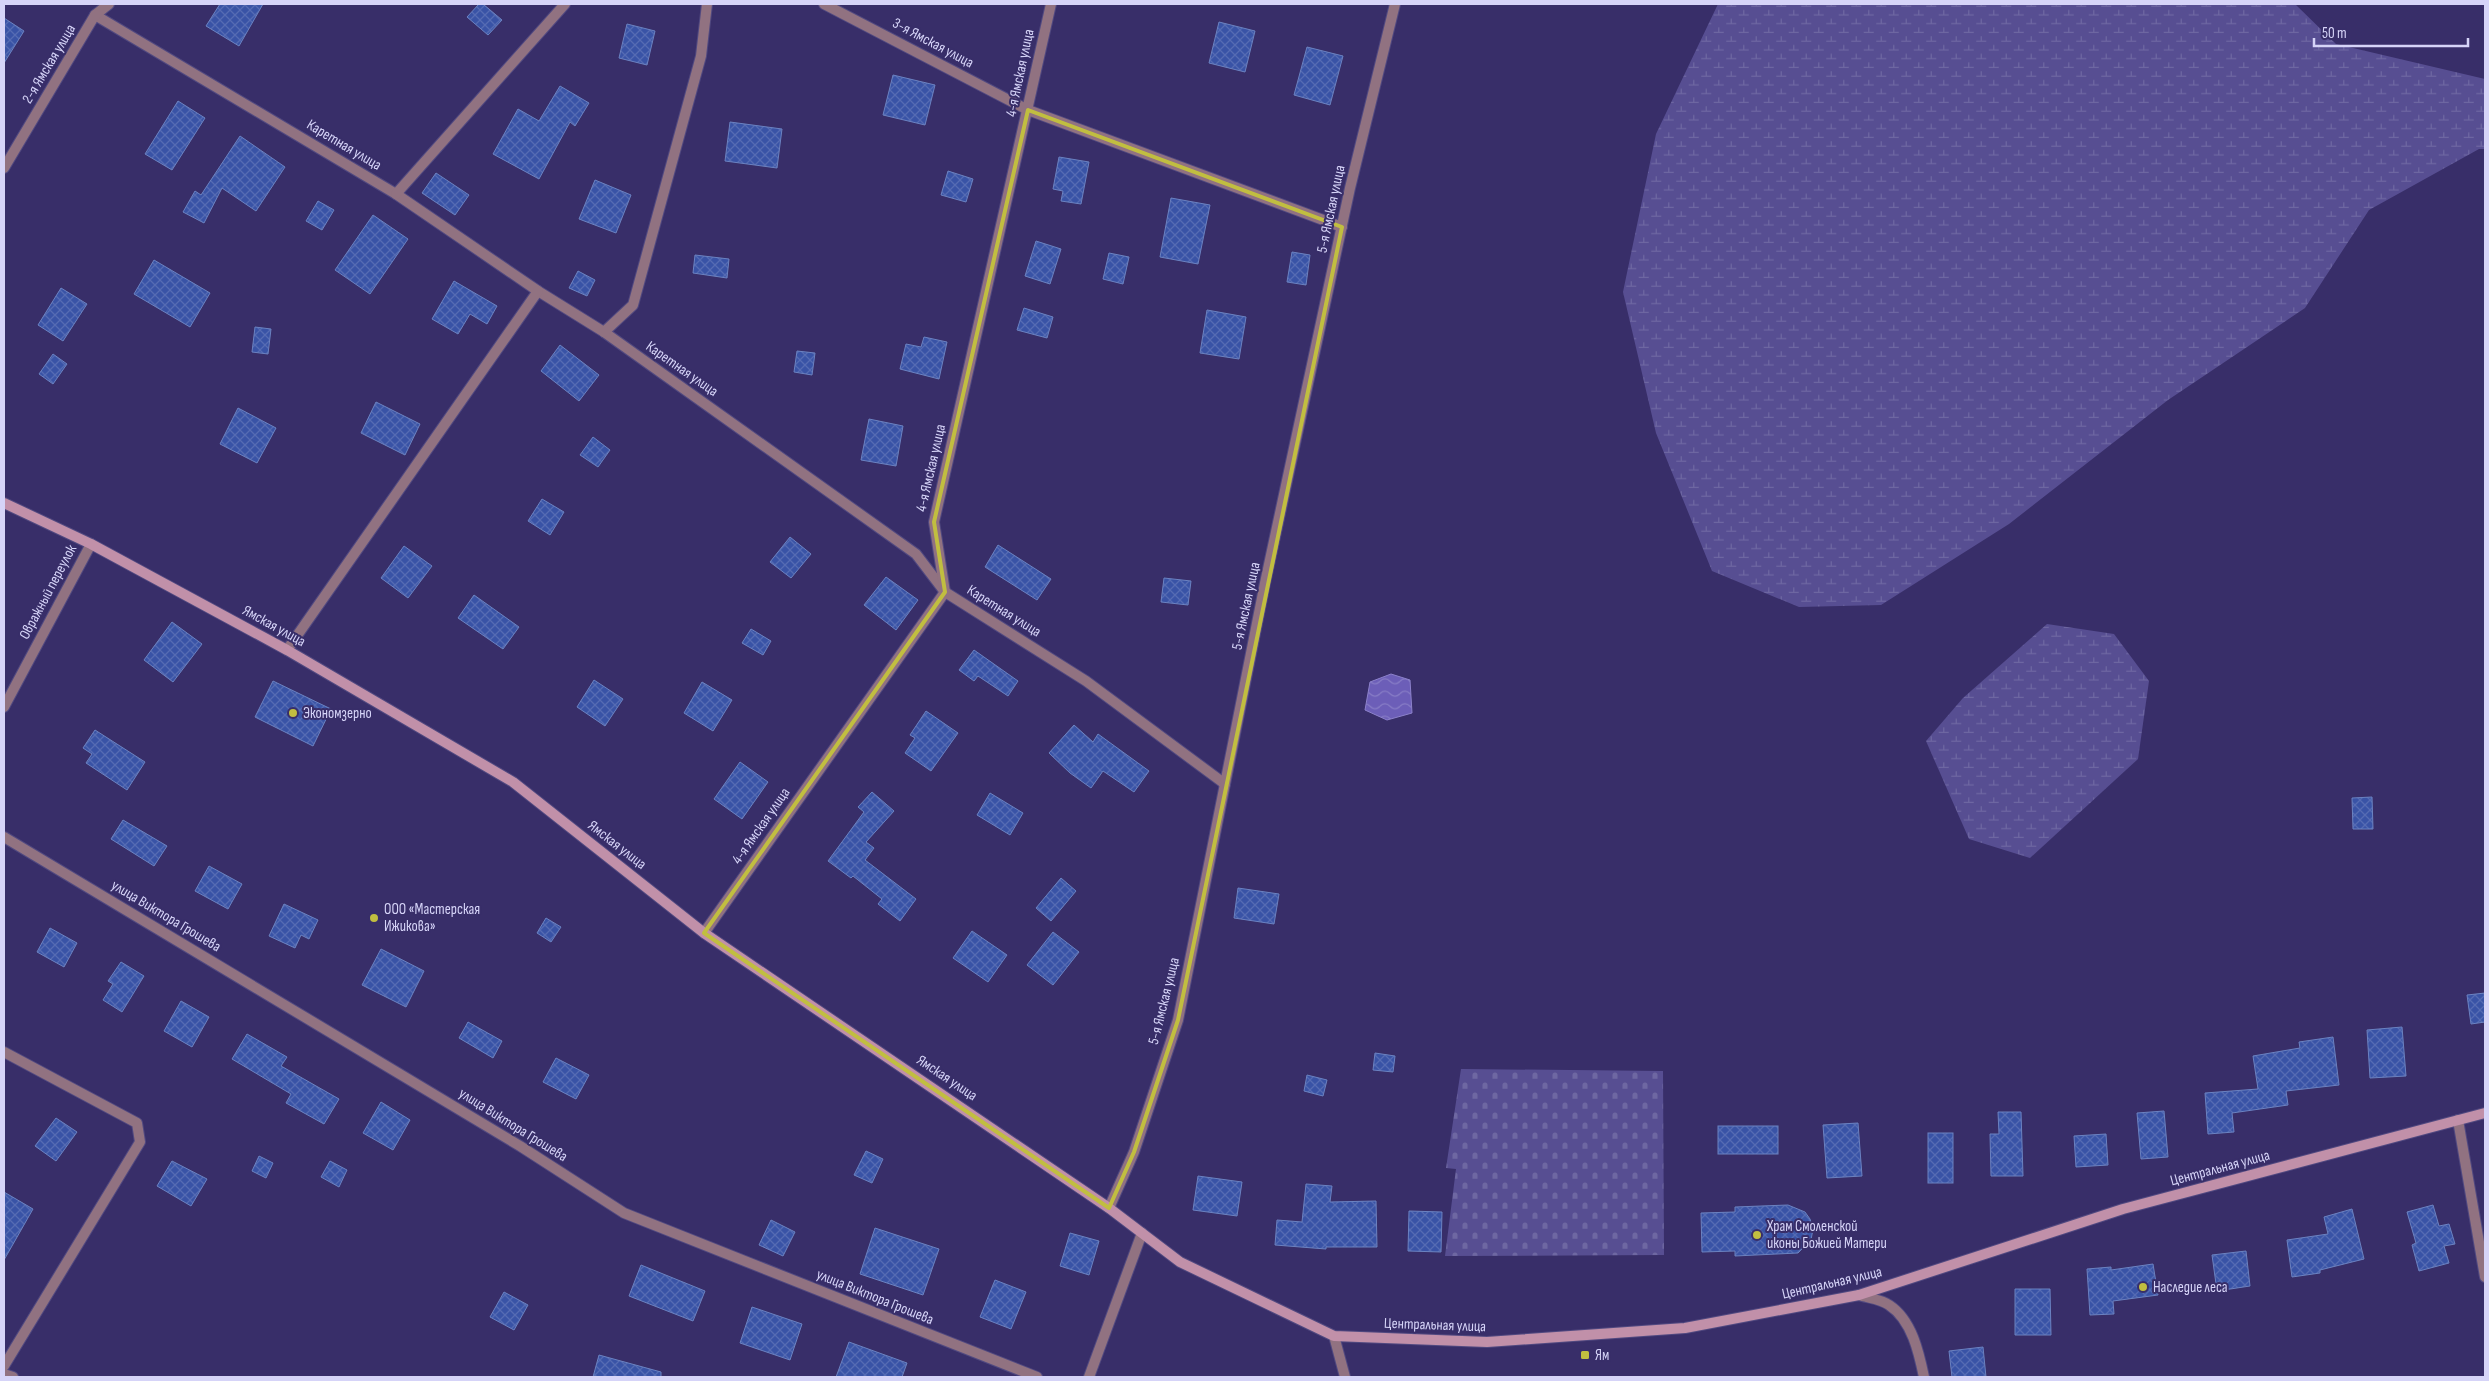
<svg xmlns="http://www.w3.org/2000/svg" width="2489" height="1381" viewBox="0 0 2489 1381" font-family="'Sofia Sans Condensed',sans-serif">
<style>
.wetland{fill:url(#wetland-marsh)}
.cemetery{fill:url(#cemetery-stones)}
.water{fill:url(#water-waves);stroke:#8c81cb}
.building{fill:url(#building-cross-hatch);stroke:#6b82c1}
.lines{fill:none;stroke-linecap:round;stroke-linejoin:round}
.street-casing{stroke:#514980;stroke-width:12}
.secondary-casing{stroke:#514980;stroke-width:12}
.street{stroke:#917281;stroke-width:10}
.secondary{stroke:#c190a9;stroke-width:10}
.marked{fill:none;stroke:#c1be40;stroke-width:4;stroke-linejoin:round}
.poi-dot{fill:#c1be40;stroke:#382e69;stroke-width:2}
.labels{text-anchor:middle;dominant-baseline:central;stroke-width:4;stroke-linejoin:round;paint-order:stroke}
.street-label{font-size:15px;fill:#d6d4f8;stroke:#382e69}
.poi-label{font-size:15px;fill:#d6d4f8;stroke:#382e69;text-anchor:start}
</style>
<defs>
<pattern id="wetland-marsh" width="20" height="14" patternUnits="userSpaceOnUse" patternTransform="scale(1.25)"><rect width="20" height="14" fill="#574e92"/><path d="M1 5h8M5 5V1M11 12h8M15 12V8" fill="none" stroke="#6e67a2"/></pattern>
<pattern id="cemetery-stones" width="16" height="16" patternUnits="userSpaceOnUse" patternTransform="scale(1.25)"><rect width="16" height="16" fill="#574e92"/><path d="M2 7V4a2 2 0 0 1 4 0v3zM10 15v-3a2 2 0 0 1 4 0v3z" fill="#6e67a2"/></pattern>
<pattern id="water-waves" width="16" height="10" patternUnits="userSpaceOnUse" patternTransform="scale(1.25)"><rect width="16" height="10" fill="#6c5eb8"/><path d="M0 5q4-4 8 0t8 0" fill="none" stroke="#877cc6"/></pattern>
<pattern id="building-cross-hatch" width="8" height="8" patternUnits="userSpaceOnUse" patternTransform="scale(1.25)"><rect width="8" height="8" fill="#3953a6"/><path d="M0 0l8 8M0 8l8-8" fill="none" stroke="#556bb3"/></pattern>
</defs>
<rect width="100%" height="100%" fill="#382e69"/>
<g class="wetland">
<path d="M 1718,4 L 2295,4 L 2336,44 L 2485,79 L 2485,149 L 2479,149 L 2369,210 L 2305,308 L 2168,400 L 2009,524 L 1881,605 L 1799,607 L 1712,571 L 1656,433 L 1623,292 L 1656,134 Z"/>
<path d="M 2047,624 L 2114,634 L 2149,681 L 2138,759 L 2030,858 L 1969,839 L 1926,741 L 1963,698 Z"/>
</g>
<path class="cemetery" d="M 1461,1069 L 1663,1071 L 1664,1255 L 1445,1256 L 1456,1169 L 1446,1168 Z"/>
<path class="water" d="M 1391,674 L 1410,680 L 1412,713 L 1387,720 L 1365,710 L 1370,682 Z"/>
<g class="building">
<path d="M 220,4 L 263,4 L 239,46 L 206,26 Z"/>
<path d="M 479,4 L 483,4 L 502,20 L 488,35 L 467,17 Z"/>
<path d="M 4,18 L 24,31 L 4,63 Z"/>
<path d="M 1219,22 L 1255,31 L 1245,72 L 1209,63 Z"/>
<path d="M 627,24 L 655,31 L 647,65 L 619,58 Z"/>
<path d="M 1307,47 L 1343,56 L 1330,105 L 1294,95 Z"/>
<path d="M 893,75 L 935,85 L 925,125 L 883,115 Z"/>
<path d="M 560,86 L 589,103 L 575,126 L 570,122 L 539,179 L 493,154 L 518,109 L 539,121 Z"/>
<path d="M 178,101 L 205,118 L 172,170 L 145,154 Z"/>
<path d="M 730,122 L 782,129 L 777,168 L 725,161 Z"/>
<path d="M 240,136 L 285,167 L 256,211 L 222,188 L 204,223 L 183,212 L 195,191 L 201,195 Z"/>
<path d="M 1059,157 L 1089,162 L 1081,204 L 1061,201 L 1063,191 L 1053,189 Z"/>
<path d="M 948,171 L 973,179 L 966,202 L 941,195 Z"/>
<path d="M 436,173 L 469,195 L 455,215 L 422,193 Z"/>
<path d="M 595,180 L 631,195 L 616,233 L 579,219 Z"/>
<path d="M 1171,198 L 1210,205 L 1198,264 L 1160,257 Z"/>
<path d="M 318,201 L 334,210 L 322,230 L 306,221 Z"/>
<path d="M 373,215 L 408,239 L 370,294 L 335,270 Z"/>
<path d="M 1036,241 L 1061,249 L 1050,284 L 1025,276 Z"/>
<path d="M 1292,252 L 1310,255 L 1306,285 L 1287,282 Z"/>
<path d="M 1109,253 L 1129,257 L 1123,284 L 1103,279 Z"/>
<path d="M 695,255 L 729,259 L 727,278 L 693,273 Z"/>
<path d="M 154,260 L 210,293 L 190,327 L 134,294 Z"/>
<path d="M 578,271 L 595,280 L 587,296 L 569,288 Z"/>
<path d="M 454,281 L 497,306 L 487,324 L 470,314 L 458,334 L 432,319 Z"/>
<path d="M 61,288 L 87,304 L 63,341 L 38,325 Z"/>
<path d="M 1024,308 L 1053,317 L 1047,338 L 1017,330 Z"/>
<path d="M 1207,310 L 1246,317 L 1239,359 L 1200,353 Z"/>
<path d="M 255,327 L 271,329 L 268,354 L 252,352 Z"/>
<path d="M 924,337 L 947,342 L 939,379 L 900,369 L 906,344 L 921,347 Z"/>
<path d="M 560,345 L 599,375 L 579,401 L 541,371 Z"/>
<path d="M 797,351 L 815,353 L 812,375 L 794,372 Z"/>
<path d="M 53,354 L 67,364 L 53,384 L 39,374 Z"/>
<path d="M 376,402 L 420,424 L 405,455 L 361,433 Z"/>
<path d="M 238,408 L 276,428 L 257,463 L 220,444 Z"/>
<path d="M 869,419 L 903,426 L 896,466 L 861,460 Z"/>
<path d="M 593,437 L 610,450 L 598,467 L 580,455 Z"/>
<path d="M 542,499 L 564,512 L 550,535 L 528,521 Z"/>
<path d="M 790,537 L 811,554 L 791,578 L 770,562 Z"/>
<path d="M 998,545 L 1051,579 L 1037,600 L 985,567 Z"/>
<path d="M 404,546 L 432,566 L 408,598 L 381,578 Z"/>
<path d="M 886,577 L 918,600 L 896,630 L 864,605 Z"/>
<path d="M 1164,578 L 1191,581 L 1188,605 L 1161,602 Z"/>
<path d="M 474,595 L 519,627 L 503,649 L 458,618 Z"/>
<path d="M 172,622 L 202,644 L 173,682 L 144,660 Z"/>
<path d="M 751,629 L 771,641 L 763,655 L 742,643 Z"/>
<path d="M 974,650 L 1018,681 L 1008,696 L 978,676 L 974,681 L 959,670 Z"/>
<path d="M 594,680 L 623,699 L 605,726 L 577,707 Z"/>
<path d="M 273,681 L 331,709 L 313,746 L 255,717 Z"/>
<path d="M 702,682 L 732,700 L 713,731 L 684,713 Z"/>
<path d="M 926,711 L 958,733 L 931,771 L 905,753 L 915,738 L 910,735 Z"/>
<path d="M 1074,725 L 1093,742 L 1098,734 L 1149,771 L 1134,792 L 1103,771 L 1091,788 L 1070,773 L 1049,753 Z"/>
<path d="M 95,730 L 145,762 L 127,790 L 86,763 L 92,754 L 83,748 Z"/>
<path d="M 740,762 L 768,782 L 742,819 L 714,799 Z"/>
<path d="M 872,792 L 894,811 L 866,842 L 874,848 L 865,860 L 916,899 L 900,921 L 878,904 L 882,899 L 853,876 L 851,878 L 828,861 L 864,812 L 858,807 Z"/>
<path d="M 990,793 L 1023,813 L 1010,835 L 977,815 Z"/>
<path d="M 2372,797 L 2373,829 L 2353,829 L 2352,798 Z"/>
<path d="M 123,820 L 167,846 L 154,866 L 111,839 Z"/>
<path d="M 209,866 L 242,884 L 228,909 L 195,891 Z"/>
<path d="M 1061,878 L 1076,891 L 1051,921 L 1036,908 Z"/>
<path d="M 1238,888 L 1279,894 L 1274,924 L 1234,918 Z"/>
<path d="M 284,904 L 318,920 L 309,939 L 301,935 L 295,948 L 269,936 Z"/>
<path d="M 546,918 L 561,927 L 551,942 L 537,933 Z"/>
<path d="M 50,928 L 77,943 L 64,967 L 37,952 Z"/>
<path d="M 972,931 L 1007,955 L 988,982 L 953,958 Z"/>
<path d="M 1053,932 L 1079,952 L 1053,985 L 1027,965 Z"/>
<path d="M 381,949 L 424,971 L 406,1007 L 362,985 Z"/>
<path d="M 121,962 L 144,976 L 122,1012 L 103,1000 L 113,984 L 108,981 Z"/>
<path d="M 2485,993 L 2485,1022 L 2471,1024 L 2467,995 Z"/>
<path d="M 181,1001 L 209,1017 L 192,1047 L 164,1031 Z"/>
<path d="M 468,1022 L 502,1041 L 493,1058 L 459,1038 Z"/>
<path d="M 2402,1027 L 2406,1076 L 2370,1078 L 2367,1030 Z"/>
<path d="M 247,1034 L 287,1057 L 281,1066 L 339,1099 L 324,1124 L 286,1103 L 291,1094 L 232,1059 Z"/>
<path d="M 2333,1037 L 2339,1085 L 2286,1091 L 2288,1105 L 2232,1113 L 2234,1132 L 2208,1134 L 2205,1093 L 2258,1089 L 2253,1056 L 2300,1048 L 2299,1042 Z"/>
<path d="M 1375,1053 L 1395,1056 L 1393,1072 L 1373,1070 Z"/>
<path d="M 556,1058 L 589,1075 L 576,1099 L 543,1082 Z"/>
<path d="M 1307,1075 L 1327,1080 L 1323,1096 L 1304,1091 Z"/>
<path d="M 381,1102 L 410,1120 L 393,1150 L 363,1133 Z"/>
<path d="M 2164,1111 L 2168,1157 L 2141,1159 L 2137,1113 Z"/>
<path d="M 1998,1112 L 2021,1112 L 2023,1176 L 1991,1176 L 1990,1134 L 1999,1134 Z"/>
<path d="M 56,1118 L 77,1132 L 56,1161 L 35,1146 Z"/>
<path d="M 1858,1123 L 1862,1176 L 1827,1178 L 1823,1125 Z"/>
<rect x="1718" y="1126" width="60" height="28"/>
<rect x="1928" y="1133" width="25" height="50"/>
<path d="M 2106,1134 L 2108,1165 L 2076,1167 L 2074,1136 Z"/>
<path d="M 866,1151 L 883,1159 L 872,1183 L 854,1175 Z"/>
<path d="M 259,1156 L 273,1163 L 266,1178 L 252,1171 Z"/>
<path d="M 172,1161 L 207,1179 L 191,1206 L 157,1186 Z"/>
<path d="M 330,1161 L 347,1170 L 339,1187 L 321,1177 Z"/>
<path d="M 1198,1176 L 1242,1182 L 1237,1216 L 1193,1210 Z"/>
<path d="M 1306,1184 L 1332,1186 L 1330,1202 L 1376,1201 L 1377,1247 L 1326,1247 L 1326,1249 L 1275,1245 L 1277,1220 L 1302,1222 Z"/>
<path d="M 4,1192 L 33,1209 L 4,1260 Z"/>
<path d="M 1788,1205 L 1805,1212 L 1810,1219 L 1813,1229 L 1811,1240 L 1798,1253 L 1735,1256 L 1735,1251 L 1702,1252 L 1701,1213 L 1735,1212 L 1735,1207 Z"/>
<path d="M 2433,1205 L 2439,1226 L 2449,1224 L 2455,1244 L 2444,1246 L 2449,1263 L 2419,1271 L 2412,1245 L 2416,1243 L 2407,1212 Z"/>
<path d="M 2352,1209 L 2364,1259 L 2320,1270 L 2320,1273 L 2292,1277 L 2287,1240 L 2328,1234 L 2324,1217 Z"/>
<path d="M 1409,1211 L 1442,1212 L 1441,1252 L 1408,1251 Z"/>
<path d="M 771,1220 L 795,1232 L 783,1256 L 759,1245 Z"/>
<path d="M 875,1228 L 939,1249 L 923,1295 L 860,1274 Z"/>
<path d="M 1070,1233 L 1099,1241 L 1089,1275 L 1060,1266 Z"/>
<path d="M 2246,1251 L 2250,1286 L 2217,1291 L 2212,1255 Z"/>
<path d="M 2153,1264 L 2158,1295 L 2113,1301 L 2114,1314 L 2090,1315 L 2087,1269 L 2111,1267 L 2111,1270 Z"/>
<path d="M 641,1265 L 705,1291 L 693,1321 L 629,1296 Z"/>
<path d="M 995,1280 L 1026,1292 L 1011,1329 L 980,1317 Z"/>
<path d="M 2015,1289 L 2050,1289 L 2051,1335 L 2015,1335 Z"/>
<path d="M 504,1292 L 528,1305 L 514,1330 L 490,1317 Z"/>
<path d="M 752,1307 L 802,1324 L 790,1360 L 740,1343 Z"/>
<path d="M 849,1342 L 907,1363 L 902,1377 L 836,1377 Z"/>
<path d="M 1983,1347 L 1986,1377 L 1952,1377 L 1949,1351 Z"/>
<path d="M 599,1355 L 661,1372 L 661,1377 L 593,1377 Z"/>
</g>
<g class="lines">
<g class="street-casing">
<g id="street">
<path d="M 824,4 L 1028,110 L 1342,227"/>
<path d="M 95,15 L 396,194 L 538,291 L 604,332 L 916,554 L 945,592 L 1086,681 L 1225,784"/>
<path d="M 4,168 L 95,15 L 109,4"/>
<path d="M 396,194 L 565,4"/>
<path d="M 604,332 L 633,305 L 701,56 L 707,4"/>
<path d="M 287,650 L 538,291"/>
<path d="M 4,707 L 91,544"/>
<path d="M 4,837 L 520,1146 L 624,1213 L 1037,1377"/>
<path d="M 704,933 L 945,592 L 934,522 L 1051,4"/>
<path d="M 4,1052 L 137,1123 L 140,1142 L 4,1366"/>
<path d="M 2458,1120 L 2485,1277"/>
<path d="M 1109,1208 L 1134,1152 L 1178,1020 L 1265,583 L 1350,188 L 1395,4"/>
<path d="M 1859,1295 C 1868,1298 1881,1299 1889,1305 C 1912,1320 1919,1353 1924,1377"/>
<path d="M 1334,1336 L 1345,1377"/>
<path d="M 4,1374 L 13,1377"/>
<path d="M 1089,1377 L 1142,1233"/>
</g>
</g>
<g class="secondary-casing">
<path id="secondary" d="M 4,503 L 91,544 L 287,650 L 513,782 L 704,933 L 1109,1208 L 1180,1262 L 1334,1336 L 1487,1342 L 1685,1328 L 1859,1295 L 2123,1209 L 2485,1113"/>
</g>
<use href="#street" class="street"/>
<use href="#secondary" class="secondary"/>
</g>
<path class="marked" d="M 1028,110 L 1342,227 L 1178,1020 L 1134,1152 L 1109,1208 L 704,933 L 945,592 L 934,522 Z"/>
<g class="poi-dot">
<circle cx="293" cy="713" r="5"/>
<circle cx="374" cy="918" r="5"/>
<circle cx="1757" cy="1235" r="5"/>
<circle cx="2143" cy="1287" r="5"/>
<rect x="1580" y="1350" width="10" height="10" rx="2.5"/>
</g>
<g class="labels">
<g class="street-label">
<text transform="translate(933 43) rotate(28)">3-я Ямская улица</text>
<text transform="translate(49 64) rotate(-59)">2-я Ямская улица</text>
<text transform="translate(1020 73) rotate(-78)">4-я Ямская улица</text>
<text transform="translate(344 145) rotate(31)">Каретная улица</text>
<text transform="translate(1331 209) rotate(-78)">5-я Ямская улица</text>
<text transform="translate(682 369) rotate(35)">Каретная улица</text>
<text transform="translate(931 468) rotate(-77)">4-я Ямская улица</text>
<text transform="translate(48 592) rotate(-62)">Овражный переулок</text>
<text transform="translate(1246 606) rotate(-78)">5-я Ямская улица</text>
<text transform="translate(1004 611) rotate(32)">Каретная улица</text>
<text transform="translate(274 626) rotate(29)">Ямская улица</text>
<text transform="translate(761 826) rotate(-55)">4-я Ямская улица</text>
<text transform="translate(617 845) rotate(38)">Ямская улица</text>
<text transform="translate(166 916) rotate(31)">улица Виктора Грошева</text>
<text transform="translate(1164 1001) rotate(-76)">5-я Ямская улица</text>
<text transform="translate(947 1078) rotate(34)">Ямская улица</text>
<text transform="translate(513 1125) rotate(32)">улица Виктора Грошева</text>
<text transform="translate(2220 1168) rotate(-15)">Центральная улица</text>
<text transform="translate(1832 1283) rotate(-13)">Центральная улица</text>
<text transform="translate(875 1297) rotate(22)">улица Виктора Грошева</text>
<text transform="translate(1435 1325) rotate(2)">Центральная улица</text>
</g>
<g class="poi-label">
<text x="303" y="713">Экономзерно</text>
<text x="384" y="909">ООО «Мастерская<tspan x="384" dy="17">Ижикова»</tspan></text>
<text x="1767" y="1226">Храм Смоленской<tspan x="1767" dy="17">иконы Божией Матери</tspan></text>
<text x="2153" y="1287">Наследие леса</text>
<text x="1595" y="1355">Ям</text>
</g>
</g>
<rect width="2489" height="1381" fill="none" stroke="#d6d4f8" stroke-width="10"/>
<path d="M2314 38v8h154v-8" fill="none" stroke="#d6d4f8" stroke-width="2.5"/>
<text x="2322" y="38" font-size="15" fill="#d6d4f8" stroke="#382e69" stroke-width="4" paint-order="stroke">50 m</text>
</svg>
